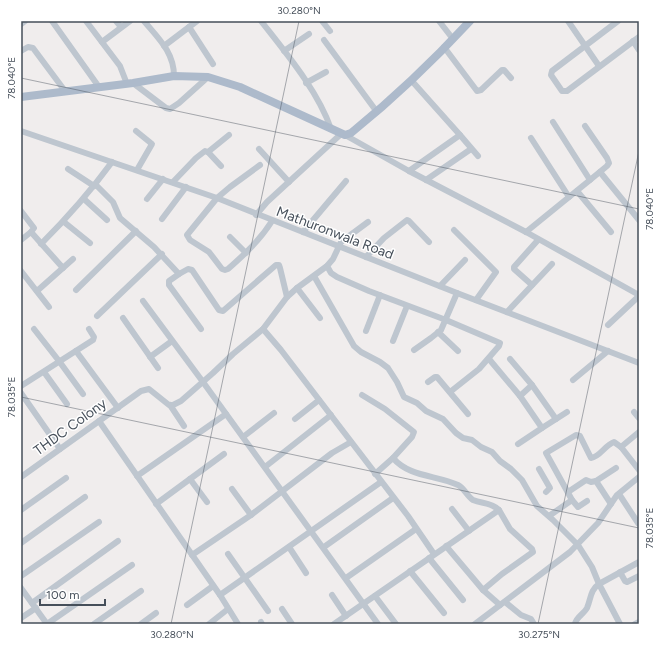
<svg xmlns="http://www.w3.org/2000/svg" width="660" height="645" viewBox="0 0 660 645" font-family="Figtree,sans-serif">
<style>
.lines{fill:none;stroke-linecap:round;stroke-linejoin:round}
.minor{stroke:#bec6cf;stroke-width:6}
.major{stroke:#adbacb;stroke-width:8}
.ticks{fill:none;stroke:#464f5a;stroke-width:1;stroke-opacity:0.45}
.labels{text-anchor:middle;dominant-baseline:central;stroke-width:3;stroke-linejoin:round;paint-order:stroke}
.street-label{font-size:14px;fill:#464f5a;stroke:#fff}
.neatline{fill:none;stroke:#464f5a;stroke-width:1.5}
.ticks-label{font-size:10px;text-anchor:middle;fill:#464f5a}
</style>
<rect width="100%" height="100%" fill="#f0eded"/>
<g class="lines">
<g class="minor">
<path d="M 52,21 L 99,87"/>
<path d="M 86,21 L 120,66 L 127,84"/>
<path d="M 116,21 L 121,27"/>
<path d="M 144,21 C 158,38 174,52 174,76"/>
<path d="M 261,21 C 286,53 318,91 331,129"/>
<path d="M 322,21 L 330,31"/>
<path d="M 439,21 L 453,39"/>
<path d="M 568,21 L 599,66"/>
<path d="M 618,21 L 552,71 L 551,75 L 562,91 L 567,91 L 639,37"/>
<path d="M 21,24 L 25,21"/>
<path d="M 189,27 L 213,64"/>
<path d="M 324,40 L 377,112"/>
<path d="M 633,41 L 639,50"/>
<path d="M 102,42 L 130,21"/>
<path d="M 164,46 L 197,21"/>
<path d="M 444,47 L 477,91 L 481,90 L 502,70 L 504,70 L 511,78"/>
<path d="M 21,51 L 28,47 L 33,48 L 65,91"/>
<path d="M 284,51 L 309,34"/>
<path d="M 133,83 L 166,108 L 170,109 L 179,103 L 208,77"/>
<path d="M 306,83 L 326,72"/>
<path d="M 585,126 L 607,158 L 609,163 L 607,166 L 590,180"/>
<path d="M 21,131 L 217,198 L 457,293 L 639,363"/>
<path d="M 136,131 L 152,144 L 137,170"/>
<path d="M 345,135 L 409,171 L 526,232 L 639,295"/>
<path d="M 460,135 L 478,156"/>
<path d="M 531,138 L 569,197"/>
<path d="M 259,149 L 289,182"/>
<path d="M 208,152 L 229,135"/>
<path d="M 260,165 L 230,187 L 217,198 L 187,235 L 190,240 L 209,252 L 222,269 L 225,270 L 228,269 C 245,254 260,240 272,221"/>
<path d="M 68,169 L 94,186"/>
<path d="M 409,171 L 460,135 L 411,80"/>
<path d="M 600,172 L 639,220"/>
<path d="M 426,180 L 471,149"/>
<path d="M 173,182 L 196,158 L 205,151 L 208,152 L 221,166"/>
<path d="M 96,185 L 113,202 L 120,218 L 154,247 L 179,274 L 188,269 L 192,270 L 219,310 L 223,311 L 276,265 L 279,265 L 280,268 L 287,297"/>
<path d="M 577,191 L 611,232"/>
<path d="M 84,199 L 107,220"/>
<path d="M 147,199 L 163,179"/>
<path d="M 21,211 L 34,228 L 31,232 L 63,268"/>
<path d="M 256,215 L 267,202 L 341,134"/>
<path d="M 162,219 L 186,187"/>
<path d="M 64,222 L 90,243"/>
<path d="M 454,230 L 496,272 L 476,300"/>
<path d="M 303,232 L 346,181"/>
<path d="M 526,232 L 590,180 L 553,122"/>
<path d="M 230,237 L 246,253"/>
<path d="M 21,240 L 31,232"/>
<path d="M 41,244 C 67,218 90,192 112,162"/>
<path d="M 366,257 L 384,238 L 407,220 L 409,221 L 429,242"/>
<path d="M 327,266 L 331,273 L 337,277 L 369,291 L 446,320 L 500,343 L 499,346 L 479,369 L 450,392"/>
<path d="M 21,271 L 49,307"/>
<path d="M 179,274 L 169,281 L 169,285 L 201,329"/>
<path d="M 314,276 L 354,346 L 361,352 L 380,362 L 388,368 L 397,382 L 404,397 L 417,403 L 426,411 L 443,419 L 456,433 L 463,438 L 472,440 L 481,447 L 492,452 L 500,461 L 511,469 L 522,480 L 537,506 L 553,520 L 578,545 L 592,567 L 599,584 C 590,590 591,599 587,608 C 584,614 576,617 575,624"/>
<path d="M 532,285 L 514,269 L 514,267 L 538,240"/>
<path d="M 440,286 L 465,260"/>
<path d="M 297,288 L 320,318"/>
<path d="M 76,290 L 136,231"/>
<path d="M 37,291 L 73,259"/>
<path d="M 143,301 L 203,382 L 378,624"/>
<path d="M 507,312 L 552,264"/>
<path d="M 97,316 L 162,254"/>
<path d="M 123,318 L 158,368"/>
<path d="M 608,325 L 639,296"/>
<path d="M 34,329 L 59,361 L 83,394"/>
<path d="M 263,329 L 281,350 L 408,516 L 434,554"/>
<path d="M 366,331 L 380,295"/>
<path d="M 438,332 L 458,351"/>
<path d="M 393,341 L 407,306"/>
<path d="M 414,350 L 431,338 L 441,330 L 457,293"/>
<path d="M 76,351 L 118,408"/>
<path d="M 150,357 L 172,341"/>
<path d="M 489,359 L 520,396 L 542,428 L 567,412"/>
<path d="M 510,359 L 532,385 L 556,419"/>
<path d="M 44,372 L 67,404"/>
<path d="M 573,380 L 608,351"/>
<path d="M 428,382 L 435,377 L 437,377 L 468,414"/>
<path d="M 21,386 L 93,340 L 94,337 L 89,329"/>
<path d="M 21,393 L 60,449"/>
<path d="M 362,395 L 385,409 L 414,432 L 412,437 L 393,458"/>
<path d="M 520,396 L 532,385"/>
<path d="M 170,405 L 184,426"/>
<path d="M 634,412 L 639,418"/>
<path d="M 295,419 L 319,400"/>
<path d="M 99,421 L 220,595 L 238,624"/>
<path d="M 243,437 L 274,413"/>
<path d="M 518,444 L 542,428"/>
<path d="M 621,447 L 639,432"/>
<path d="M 265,467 L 331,415"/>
<path d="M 539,469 L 550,488 L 546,492"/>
<path d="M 375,474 L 393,458 C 409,477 436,475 458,485 C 464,488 467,496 473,500 C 482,504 491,502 499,510"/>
<path d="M 137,476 L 226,414"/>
<path d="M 21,477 L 141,391 L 149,389 L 169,405 L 173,405 L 181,401 L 213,373 L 233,354 L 263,329 L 287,297 L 297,288 L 327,266 L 333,259 L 341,242 L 368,222"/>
<path d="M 190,479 L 207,502"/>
<path d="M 596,481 L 616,468"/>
<path d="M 232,489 L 251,515"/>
<path d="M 568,492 L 586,480 L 591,482 L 596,481 L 611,504"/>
<path d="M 619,494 L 638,523"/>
<path d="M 572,500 L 578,507 L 587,501"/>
<path d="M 156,504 L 224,454"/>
<path d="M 452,509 L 469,531"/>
<path d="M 21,510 L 66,478"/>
<path d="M 549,516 L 572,500 L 546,453 L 576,435 L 580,436 L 591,458 C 600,457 605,445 614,442 L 621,447 L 639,470"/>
<path d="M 21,543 L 85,497"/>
<path d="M 289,547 L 306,573"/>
<path d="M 324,547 L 393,498"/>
<path d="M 228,554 L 268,611"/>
<path d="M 192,555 L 251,515 L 332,453 L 351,442"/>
<path d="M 429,558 L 463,600"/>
<path d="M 410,571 L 444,613"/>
<path d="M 620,572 L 625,581 L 627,582 L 639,576"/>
<path d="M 21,576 L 99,522"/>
<path d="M 346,578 L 416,529"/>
<path d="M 21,588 L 47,624 L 132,565"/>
<path d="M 483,590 L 500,605"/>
<path d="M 220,595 L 381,482"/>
<path d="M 332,595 L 346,616"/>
<path d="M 375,596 L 396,624"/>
<path d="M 505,602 L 521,615 L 531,619 L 534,624"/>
<path d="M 32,603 L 118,541"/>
<path d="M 187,605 L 213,586"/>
<path d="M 282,609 L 292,624"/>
<path d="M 21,618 L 36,608"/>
<path d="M 261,622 L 262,624"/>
<path d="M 94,624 L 141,591"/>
<path d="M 141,624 L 156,613"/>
<path d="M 209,624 L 228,609"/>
<path d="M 334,624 L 499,510 L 510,529 L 532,549 L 533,552 L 502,574 L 483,590 L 446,546"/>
<path d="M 475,624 L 570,552 L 598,523 L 617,495 L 639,477"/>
<path d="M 620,624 L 599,584 L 639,562"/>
<path d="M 635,624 L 639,622"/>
</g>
<path class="major" d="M 21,97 L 133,83 L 174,76 L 208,77 L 240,87 L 345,135 L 351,133 C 393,99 433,61 470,21"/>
</g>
<path class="ticks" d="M 21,78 L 639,209M 21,397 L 639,528M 171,624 L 299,21M 538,624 L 639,151"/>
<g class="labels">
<g class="street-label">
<text transform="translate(335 233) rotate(21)">Mathuronwala Road</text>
<text transform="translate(70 427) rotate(-36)">THDC Colony</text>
</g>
</g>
<rect width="660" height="645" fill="none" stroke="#ffffff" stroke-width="44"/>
<path d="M40 599v6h65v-6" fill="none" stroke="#464f5a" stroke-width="2"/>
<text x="46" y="599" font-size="12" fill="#464f5a" stroke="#ffffff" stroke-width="3" paint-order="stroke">100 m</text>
<rect x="22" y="22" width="616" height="601" class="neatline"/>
<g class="ticks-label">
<text x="299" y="14">30.280°N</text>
<text transform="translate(11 78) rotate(-90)" y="4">78.040°E</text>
<text transform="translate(649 209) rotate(-90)" y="4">78.040°E</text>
<text transform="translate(11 397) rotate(-90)" y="4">78.035°E</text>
<text transform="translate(649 528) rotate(-90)" y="4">78.035°E</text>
<text x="172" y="638">30.280°N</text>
<text x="539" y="638">30.275°N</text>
</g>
</svg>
